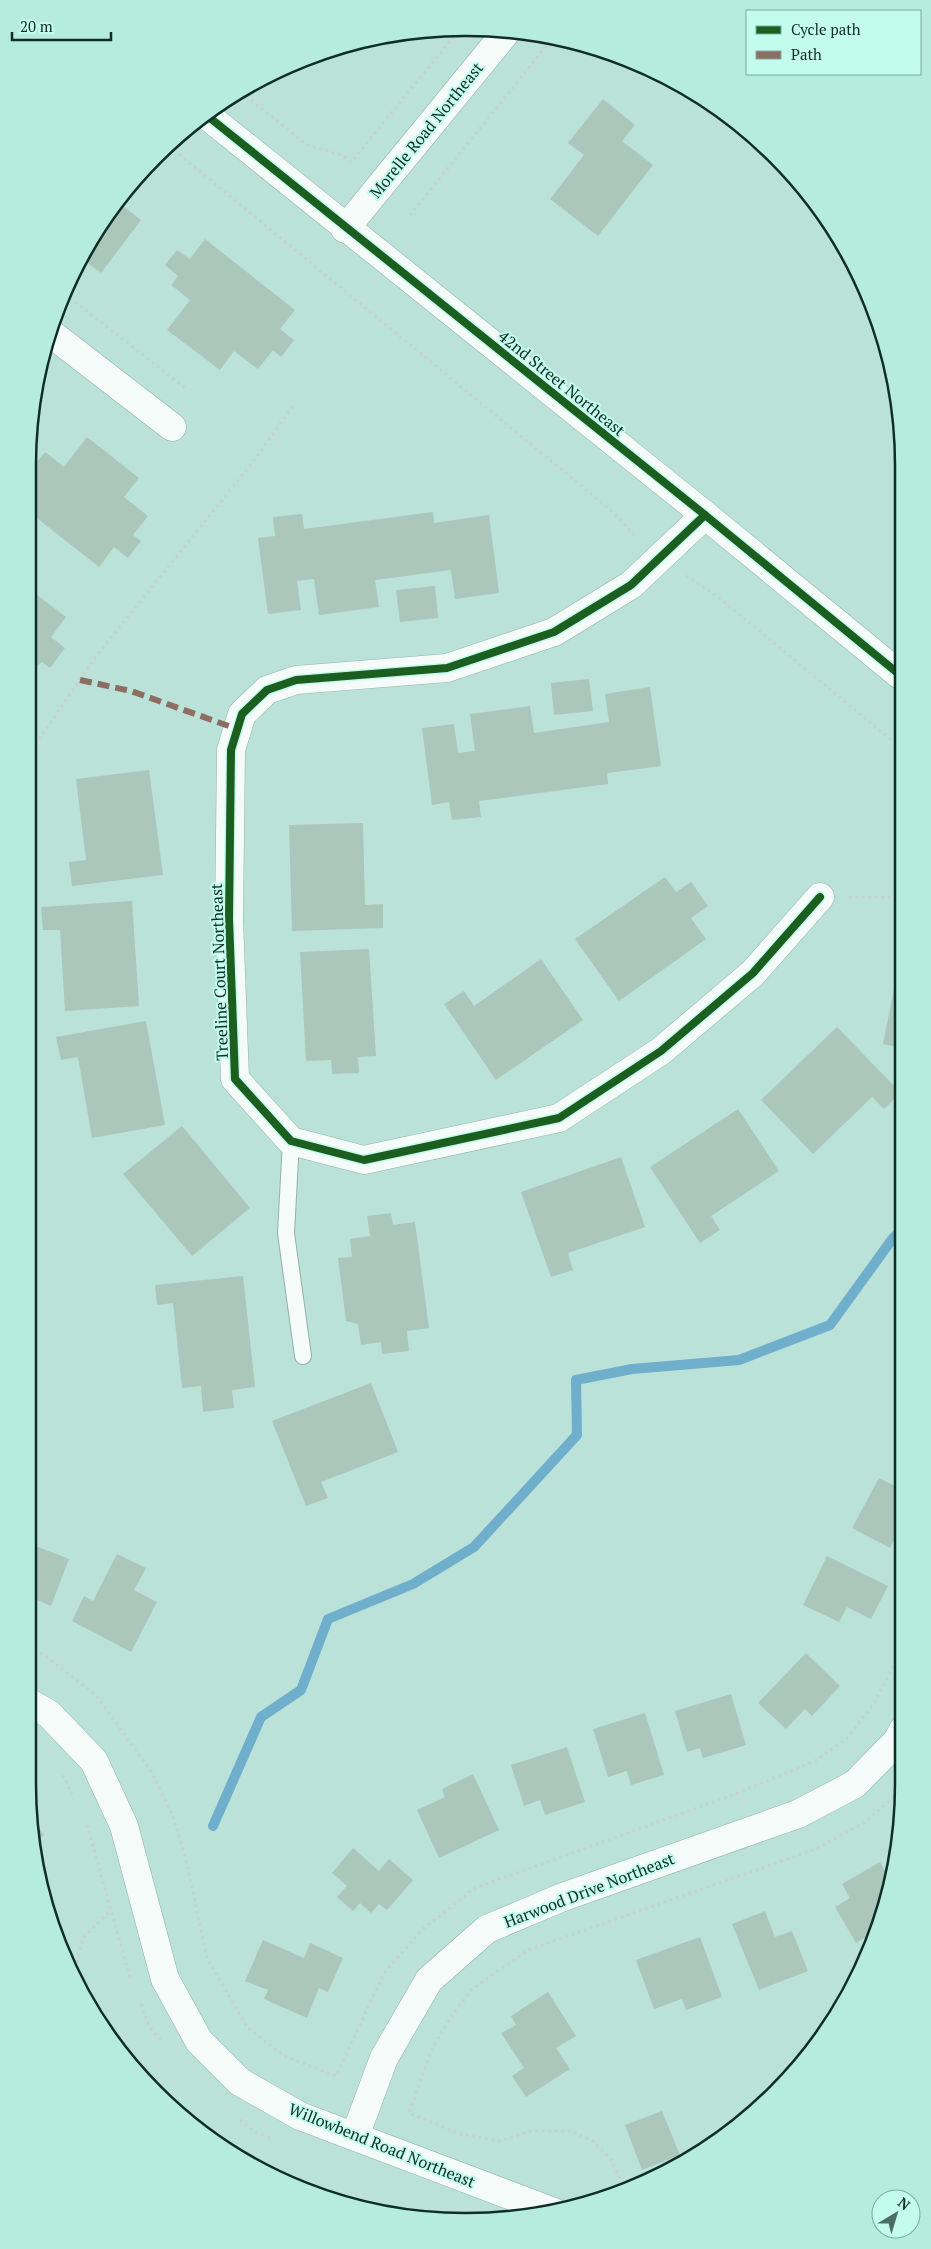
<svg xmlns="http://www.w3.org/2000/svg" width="931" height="2249" viewBox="0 0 931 2249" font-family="'PT Serif',serif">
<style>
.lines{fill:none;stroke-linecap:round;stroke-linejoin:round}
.stream{stroke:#70afcb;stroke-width:10}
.building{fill:#abc7bc}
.lane-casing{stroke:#92b2aa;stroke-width:18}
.street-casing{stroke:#92b2aa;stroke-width:29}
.secondary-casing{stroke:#92b2aa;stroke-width:29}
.path{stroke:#c6d2cf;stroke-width:3;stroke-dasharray:2.5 4;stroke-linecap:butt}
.lane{stroke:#f5fbf9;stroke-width:16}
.street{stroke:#f5fbf9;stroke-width:28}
.secondary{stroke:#f5fbf9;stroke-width:28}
.quiet{stroke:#8d6e63;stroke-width:6;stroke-dasharray:12 6;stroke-linecap:butt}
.cycleway-casing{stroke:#c3fced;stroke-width:11}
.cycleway{stroke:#1b5e20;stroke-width:8}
.labels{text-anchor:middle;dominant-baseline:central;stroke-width:4;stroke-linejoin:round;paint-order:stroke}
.street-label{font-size:16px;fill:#102e28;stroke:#c3fced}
.rim{fill:none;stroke:#102e28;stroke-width:2.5}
</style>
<rect width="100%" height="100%" fill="#bae2d8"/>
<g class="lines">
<path class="stream" d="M 213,1826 L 261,1717 L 301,1690 L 328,1619 L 413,1584 L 474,1547 L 577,1435 L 576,1380 L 632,1369 L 739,1360 L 830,1325 L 893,1238 L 902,1230"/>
</g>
<g class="building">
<path d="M 603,99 L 635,125 L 622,141 L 653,165 L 598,236 L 550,199 L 584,155 L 568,143 Z"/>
<path d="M 118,202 L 141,220 L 101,273 L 81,258 L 86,247 Z"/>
<path d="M 205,239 L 295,310 L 280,329 L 294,340 L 281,357 L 273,350 L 258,369 L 234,351 L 220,370 L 167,330 L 190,300 L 171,285 L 178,276 L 165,265 L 177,250 L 190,259 Z"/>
<path d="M 87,437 L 139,478 L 124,497 L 148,516 L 133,535 L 141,541 L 128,558 L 114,547 L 99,567 L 28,511 L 29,456 L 37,462 L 45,452 L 64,467 Z"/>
<path d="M 433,512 L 434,523 L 489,515 L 499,593 L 455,599 L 451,570 L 375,580 L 379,607 L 319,615 L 314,579 L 297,581 L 301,610 L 268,614 L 258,538 L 275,536 L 273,517 L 302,514 L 304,529 Z"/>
<path d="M 435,586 L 438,618 L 400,622 L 396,590 Z"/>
<path d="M 28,588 L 66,617 L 51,637 L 65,648 L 50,668 L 42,662 L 28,673 Z"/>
<path d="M 589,679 L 593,711 L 554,715 L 551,683 Z"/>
<path d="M 650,687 L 661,766 L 607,773 L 608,784 L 479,801 L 481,817 L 452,820 L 449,802 L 432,805 L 422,728 L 454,724 L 458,753 L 475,751 L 470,714 L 530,706 L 534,733 L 609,722 L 605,694 Z"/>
<path d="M 149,770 L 163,875 L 72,886 L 69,862 L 86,860 L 76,779 Z"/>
<path d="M 363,823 L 365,905 L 383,904 L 383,928 L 292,931 L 289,825 Z"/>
<path d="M 665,877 L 676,892 L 691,882 L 708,906 L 691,918 L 706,939 L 619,1001 L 575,939 Z"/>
<path d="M 132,901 L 139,1006 L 65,1011 L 60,930 L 43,930 L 41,907 Z"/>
<path d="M 369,949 L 376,1056 L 358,1057 L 359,1073 L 332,1074 L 331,1060 L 306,1061 L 300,952 Z"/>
<path d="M 541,959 L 583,1020 L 496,1080 L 444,1004 L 464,991 L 474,1006 Z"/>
<path d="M 900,959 L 901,959 L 901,1048 L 883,1044 Z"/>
<path d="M 146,1021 L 165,1125 L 92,1138 L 78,1057 L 61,1060 L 56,1037 Z"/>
<path d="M 837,1027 L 901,1093 L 884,1109 L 872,1097 L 813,1154 L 761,1100 Z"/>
<path d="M 738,1109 L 779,1171 L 711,1216 L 720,1230 L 700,1243 L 650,1167 Z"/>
<path d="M 182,1126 L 250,1208 L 192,1256 L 123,1174 Z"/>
<path d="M 621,1157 L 645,1227 L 568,1253 L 573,1270 L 551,1277 L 521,1192 Z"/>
<path d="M 391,1213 L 393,1225 L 415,1222 L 429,1328 L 407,1331 L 409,1351 L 382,1354 L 381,1342 L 361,1345 L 358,1324 L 346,1321 L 338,1258 L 352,1257 L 350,1239 L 370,1236 L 367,1216 Z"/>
<path d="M 243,1276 L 255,1387 L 232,1390 L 234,1408 L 203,1412 L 201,1386 L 182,1388 L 173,1303 L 157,1305 L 155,1285 Z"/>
<path d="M 28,1309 L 31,1309 L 29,1372 L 28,1372 Z"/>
<path d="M 371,1383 L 398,1452 L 321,1482 L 328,1498 L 306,1506 L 272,1421 Z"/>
<path d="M 879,1478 L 903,1490 L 903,1531 L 900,1529 L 890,1548 L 852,1528 Z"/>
<path d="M 28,1543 L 69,1559 L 51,1606 L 28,1596 Z"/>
<path d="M 117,1554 L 146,1568 L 134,1590 L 157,1602 L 131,1652 L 72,1621 L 84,1596 L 93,1601 Z"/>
<path d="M 827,1556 L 888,1586 L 871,1619 L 847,1607 L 839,1622 L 803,1605 Z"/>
<path d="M 806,1653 L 840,1686 L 812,1716 L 805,1709 L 786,1729 L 758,1703 Z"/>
<path d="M 731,1694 L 746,1745 L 703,1758 L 700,1748 L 687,1752 L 675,1711 Z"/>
<path d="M 645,1713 L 664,1775 L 631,1785 L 627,1771 L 608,1777 L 593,1729 Z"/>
<path d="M 567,1747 L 585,1802 L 545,1815 L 540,1800 L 524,1806 L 511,1765 Z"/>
<path d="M 473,1774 L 499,1830 L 439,1858 L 417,1810 L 445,1797 L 442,1789 Z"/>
<path d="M 33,1819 L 44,1835 L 37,1840 Z"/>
<path d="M 353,1848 L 379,1871 L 389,1859 L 413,1880 L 387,1910 L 379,1904 L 371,1913 L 360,1903 L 353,1911 L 337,1897 L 347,1886 L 332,1873 Z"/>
<path d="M 880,1862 L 888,1876 L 880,1924 L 876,1931 L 856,1943 L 835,1907 L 850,1898 L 842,1884 Z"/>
<path d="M 765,1911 L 775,1937 L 792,1931 L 808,1971 L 759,1990 L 732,1924 Z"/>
<path d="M 700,1937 L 722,1997 L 686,2010 L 682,1999 L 654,2009 L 636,1960 Z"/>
<path d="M 263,1940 L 304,1958 L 310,1943 L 343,1958 L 328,1992 L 319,1988 L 307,2018 L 264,1999 L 268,1990 L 245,1981 Z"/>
<path d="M 548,1992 L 576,2036 L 556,2048 L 570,2069 L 526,2097 L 512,2076 L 524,2068 L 501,2033 L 516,2025 L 511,2016 Z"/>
<path d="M 662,2111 L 680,2155 L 642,2170 L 625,2125 Z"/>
</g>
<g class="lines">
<g class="lane-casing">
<path id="lane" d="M 291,1141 L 286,1233 L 303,1356"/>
</g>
<g class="street-casing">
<g id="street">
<path d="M 345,229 L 507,31"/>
<path d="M 49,332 L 172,427"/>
<path d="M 705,515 L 631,585 L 554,632 L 447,668 L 296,680 L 267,690 L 242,714 L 231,750 L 229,919 L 235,1079 L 291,1141 L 364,1160 L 559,1118 L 661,1051 L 753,973 L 820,897"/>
<path d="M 28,1702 L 49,1714 L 94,1761 L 124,1826 L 165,1979 L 199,2041 L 240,2082 L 300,2116 L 554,2212"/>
<path d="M 355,2136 L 384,2058 L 429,1980 L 487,1929 L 563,1897 L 798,1814 L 855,1784 L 897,1741 L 903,1730"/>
</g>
</g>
<g class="secondary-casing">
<path id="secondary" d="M 205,114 L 705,515 L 900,675"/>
</g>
<g class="path">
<path d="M 241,92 L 307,145 L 342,155 L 351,162 L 460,29"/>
<path d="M 169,146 L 613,512 L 636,537"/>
<path d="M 410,215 L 553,38"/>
<path d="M 65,294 L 188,390"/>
<path d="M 686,576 L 717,596 L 901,748"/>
<path d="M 28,755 L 97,655 L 253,462 L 295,403"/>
<path d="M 849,897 L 887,897 L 901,900"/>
<path d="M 28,1648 L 44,1655 L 96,1695 L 151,1771 L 173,1816 L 186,1860 L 207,1958 L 247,2027 L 284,2056 L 336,2076 L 384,1973 L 424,1928 L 467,1895 L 472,1889 L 733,1795 L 817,1760 L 847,1738 L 873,1705 L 903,1648"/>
<path d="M 28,1741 L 37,1750"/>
<path d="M 63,1775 L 74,1799"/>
<path d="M 87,1825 L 130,1977"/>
<path d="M 74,1975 L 83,1938 L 110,1911"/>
<path d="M 141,2004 L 149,2026 L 161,2040"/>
<path d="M 240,2120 L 257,2133 L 273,2139"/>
<path d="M 626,2190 L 611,2160 L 593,2141 L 570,2131 L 530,2131 L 500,2141 L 460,2134 L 409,2113 L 431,2051 L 447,2023 L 472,1989 L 528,1950 L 816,1849 L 865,1822 L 902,1790"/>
</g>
<use href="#lane" class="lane"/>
<use href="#street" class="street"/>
<use href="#secondary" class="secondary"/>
<path class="quiet" d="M 80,680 L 131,691 L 237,729"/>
<g class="cycleway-casing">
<g id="cycleway">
<path d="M 205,114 L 705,515 L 900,675"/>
<path d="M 705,515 L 631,585 L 554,632 L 447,668 L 296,680 L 267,690 L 242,714 L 231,750 L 229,919 L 235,1079 L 291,1141 L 364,1160 L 559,1118 L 661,1051 L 753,973 L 820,897"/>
</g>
</g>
<use href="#cycleway" class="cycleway"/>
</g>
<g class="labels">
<g class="street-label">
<text transform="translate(426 130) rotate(-51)">Morelle Road Northeast</text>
<text transform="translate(562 383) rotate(39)">42nd Street Northeast</text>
<text transform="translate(219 972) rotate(-92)">Treeline Court Northeast</text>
<text transform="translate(589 1890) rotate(-21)">Harwood Drive Northeast</text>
<text transform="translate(382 2145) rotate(22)">Willowbend Road Northeast</text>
</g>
</g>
<path d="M0 0H931V2249H0ZM465 36H466A429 429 0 0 1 895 465V1784A429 429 0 0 1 466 2213H465A429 429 0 0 1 36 1784V465A429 429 0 0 1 465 36Z" fill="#b5ecdd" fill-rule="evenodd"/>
<path class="rim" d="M465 36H466A429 429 0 0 1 895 465V1784A429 429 0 0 1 466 2213H465A429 429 0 0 1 36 1784V465A429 429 0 0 1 465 36Z"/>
<rect x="746" y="10" width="175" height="65" fill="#c3fced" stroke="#7baa9e"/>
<rect x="756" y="26" width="25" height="8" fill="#1b5e20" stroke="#7baa9e"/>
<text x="791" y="35" font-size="15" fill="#102e28">Cycle path</text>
<rect x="756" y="51" width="25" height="8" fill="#8d6e63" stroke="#7baa9e"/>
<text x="791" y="60" font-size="15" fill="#102e28">Path</text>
<g transform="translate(896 2214) rotate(38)"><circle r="24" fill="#c3fced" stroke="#7baa9e"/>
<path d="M0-4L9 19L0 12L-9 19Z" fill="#4c6d66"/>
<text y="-8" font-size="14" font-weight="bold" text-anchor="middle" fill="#102e28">N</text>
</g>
<path d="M12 32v8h99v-8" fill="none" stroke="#102e28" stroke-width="2.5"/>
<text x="20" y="32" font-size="15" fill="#102e28" stroke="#c3fced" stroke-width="4" paint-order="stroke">20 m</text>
</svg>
